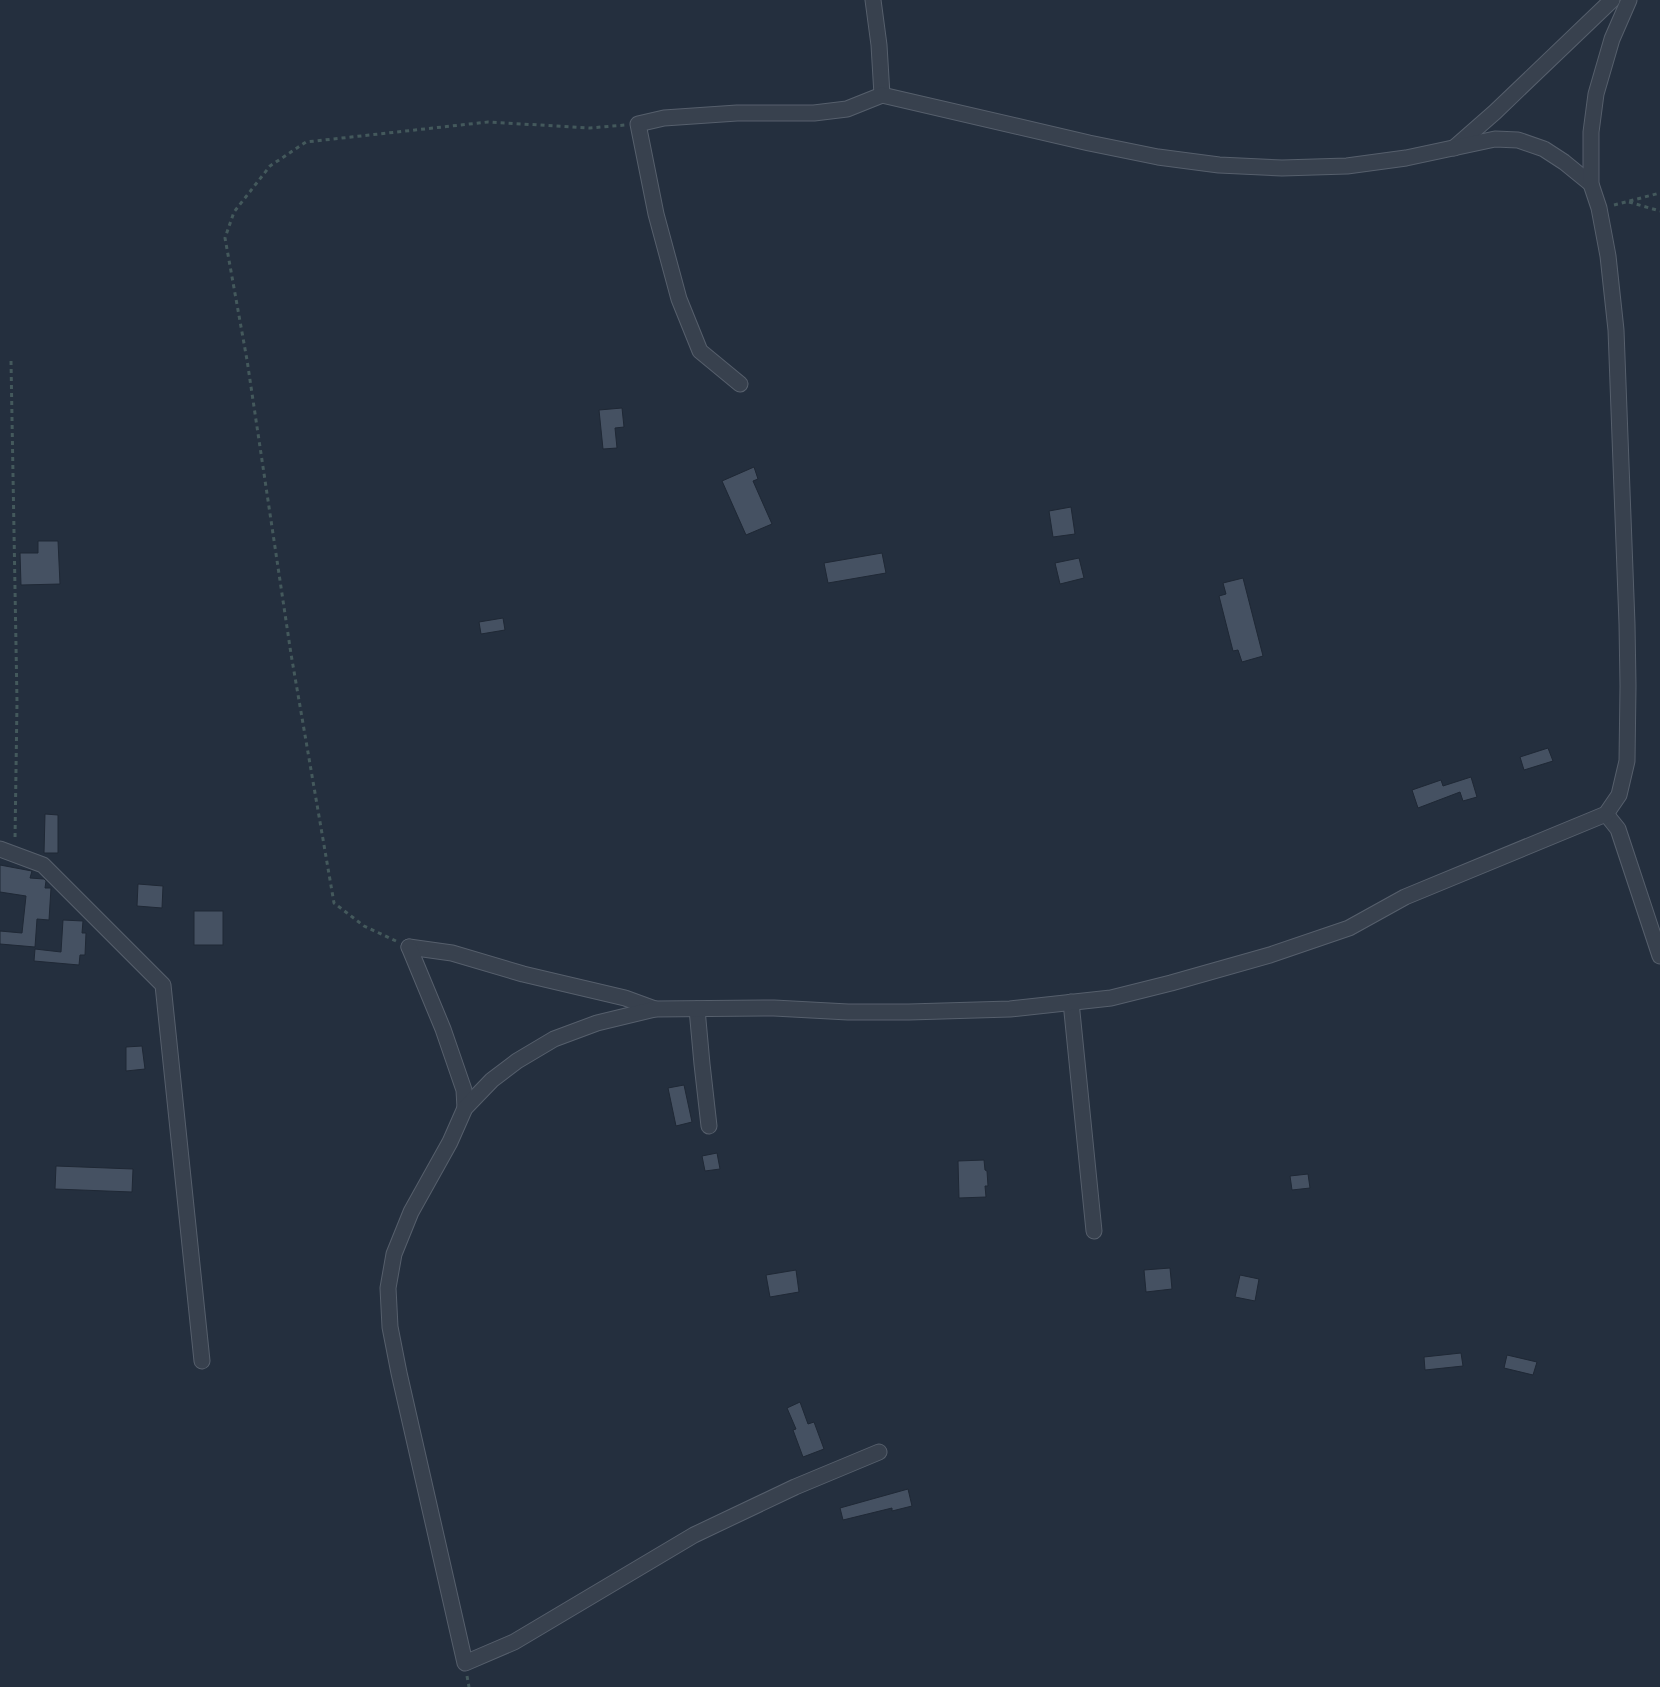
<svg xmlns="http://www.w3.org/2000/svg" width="1660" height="1687" viewBox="0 0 1660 1687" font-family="'Alegreya Sans',sans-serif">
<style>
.building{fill:#455162;stroke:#1f2835}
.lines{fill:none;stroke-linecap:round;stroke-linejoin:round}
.street-casing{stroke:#565f6c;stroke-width:17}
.path{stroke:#44595c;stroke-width:3;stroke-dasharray:4 4;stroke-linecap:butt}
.street{stroke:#38414e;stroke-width:15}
</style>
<rect width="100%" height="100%" fill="#242f3e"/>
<g class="building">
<path d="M 622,408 L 624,427 L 615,428 L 617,448 L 603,449 L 599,410 Z"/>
<path d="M 754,467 L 758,479 L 753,481 L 772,524 L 746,535 L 722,481 Z"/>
<path d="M 1071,507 L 1075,534 L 1053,537 L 1049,511 Z"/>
<path d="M 38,541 L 58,541 L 60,584 L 21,585 L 20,553 L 38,553 Z"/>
<path d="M 882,553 L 886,573 L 828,583 L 824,563 Z"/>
<path d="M 1079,558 L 1084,578 L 1060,584 L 1055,563 Z"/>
<path d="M 1243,578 L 1263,656 L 1242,662 L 1238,650 L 1233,651 L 1219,596 L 1226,594 L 1223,583 Z"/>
<path d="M 503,618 L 505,630 L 481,634 L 479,622 Z"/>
<path d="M 1548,748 L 1553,761 L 1524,770 L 1520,757 Z"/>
<path d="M 1471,777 L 1477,797 L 1463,801 L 1460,792 L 1418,808 L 1412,790 L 1441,780 L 1443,786 Z"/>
<path d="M 45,814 L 58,815 L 58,853 L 44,853 Z"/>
<path d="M 0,865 L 32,871 L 30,878 L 44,879 L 46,881 L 45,888 L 51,888 L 49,920 L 37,919 L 35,947 L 0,944 L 0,931 L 22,933 L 26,896 L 0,892 Z"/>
<path d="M 138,884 L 163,886 L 162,908 L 137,906 Z"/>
<rect x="194" y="911" width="29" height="34"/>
<path d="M 63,920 L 83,921 L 82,933 L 86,933 L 85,955 L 80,955 L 79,965 L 34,961 L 35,949 L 61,952 Z"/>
<path d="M 142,1046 L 145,1069 L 126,1071 L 126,1047 Z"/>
<path d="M 684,1085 L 692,1122 L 676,1126 L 668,1088 Z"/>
<path d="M 717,1153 L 720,1169 L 705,1171 L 702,1156 Z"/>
<path d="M 984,1160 L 985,1170 L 987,1171 L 988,1186 L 985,1186 L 986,1197 L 959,1198 L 958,1161 Z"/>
<path d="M 56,1166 L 133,1169 L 132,1192 L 55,1189 Z"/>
<path d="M 1308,1174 L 1310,1188 L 1292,1190 L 1290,1176 Z"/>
<path d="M 1170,1268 L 1172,1289 L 1146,1292 L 1144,1270 Z"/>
<path d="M 796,1270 L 799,1292 L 770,1297 L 766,1275 Z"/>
<path d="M 1240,1275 L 1259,1279 L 1255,1301 L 1235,1297 Z"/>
<path d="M 1461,1353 L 1463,1366 L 1425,1370 L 1424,1357 Z"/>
<path d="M 1507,1355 L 1537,1362 L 1533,1375 L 1504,1368 Z"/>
<path d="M 800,1402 L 808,1424 L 814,1422 L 824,1449 L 803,1457 L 793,1430 L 796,1429 L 787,1408 Z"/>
<path d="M 908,1489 L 912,1506 L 892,1511 L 892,1508 L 843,1520 L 840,1508 Z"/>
</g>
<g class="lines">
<g class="street-casing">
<g id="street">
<path d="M 873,0 L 879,45 L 882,95"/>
<path d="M 1454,148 L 1495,112 L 1612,0"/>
<path d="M 740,384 L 700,351 L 679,299 L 656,214 L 638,124 L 664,118 L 737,113 L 814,113 L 847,109 L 882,95 L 1089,143 L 1158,157 L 1219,165 L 1282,168 L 1347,166 L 1406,158 L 1495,139 L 1518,140 L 1544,149 L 1564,162 L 1591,184"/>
<path d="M 1606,814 L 1618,829 L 1660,956"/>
<path d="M 0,849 L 43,865 L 163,985 L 202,1361"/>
<path d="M 409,947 L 452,953 L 523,974 L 625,998 L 655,1009"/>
<path d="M 409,947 L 443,1029 L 464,1090 L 465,1108"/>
<path d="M 1071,1002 L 1094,1231"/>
<path d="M 697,1009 L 702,1064 L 709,1126"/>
<path d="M 879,1452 L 795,1487 L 694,1535 L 514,1642 L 465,1663 L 399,1373 L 390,1327 L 388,1288 L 394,1254 L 411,1212 L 450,1142 L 465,1108 L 492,1080 L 517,1061 L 554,1039 L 597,1023 L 655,1009 L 774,1008 L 848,1012 L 909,1012 L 1010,1009 L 1111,998 L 1171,983 L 1270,955 L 1349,928 L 1405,897 L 1606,814 L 1619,795 L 1627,761 L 1628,686 L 1627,624 L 1616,330 L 1608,256 L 1599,208 L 1591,184 L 1591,132 L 1596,94 L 1612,39 L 1629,0"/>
</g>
</g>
<g class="path">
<path d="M 1629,202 L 1660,211"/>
<path d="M 1614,205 L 1660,193"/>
<path d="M 11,361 L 17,702 L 15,839"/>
<path d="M 396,941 L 364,926 L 334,903 L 291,654 L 247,360 L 225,238 L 234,212 L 270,166 L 306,142 L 488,122 L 590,128 L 625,125"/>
<path d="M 467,1676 L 469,1687"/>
</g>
<use href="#street" class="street"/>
</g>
</svg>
